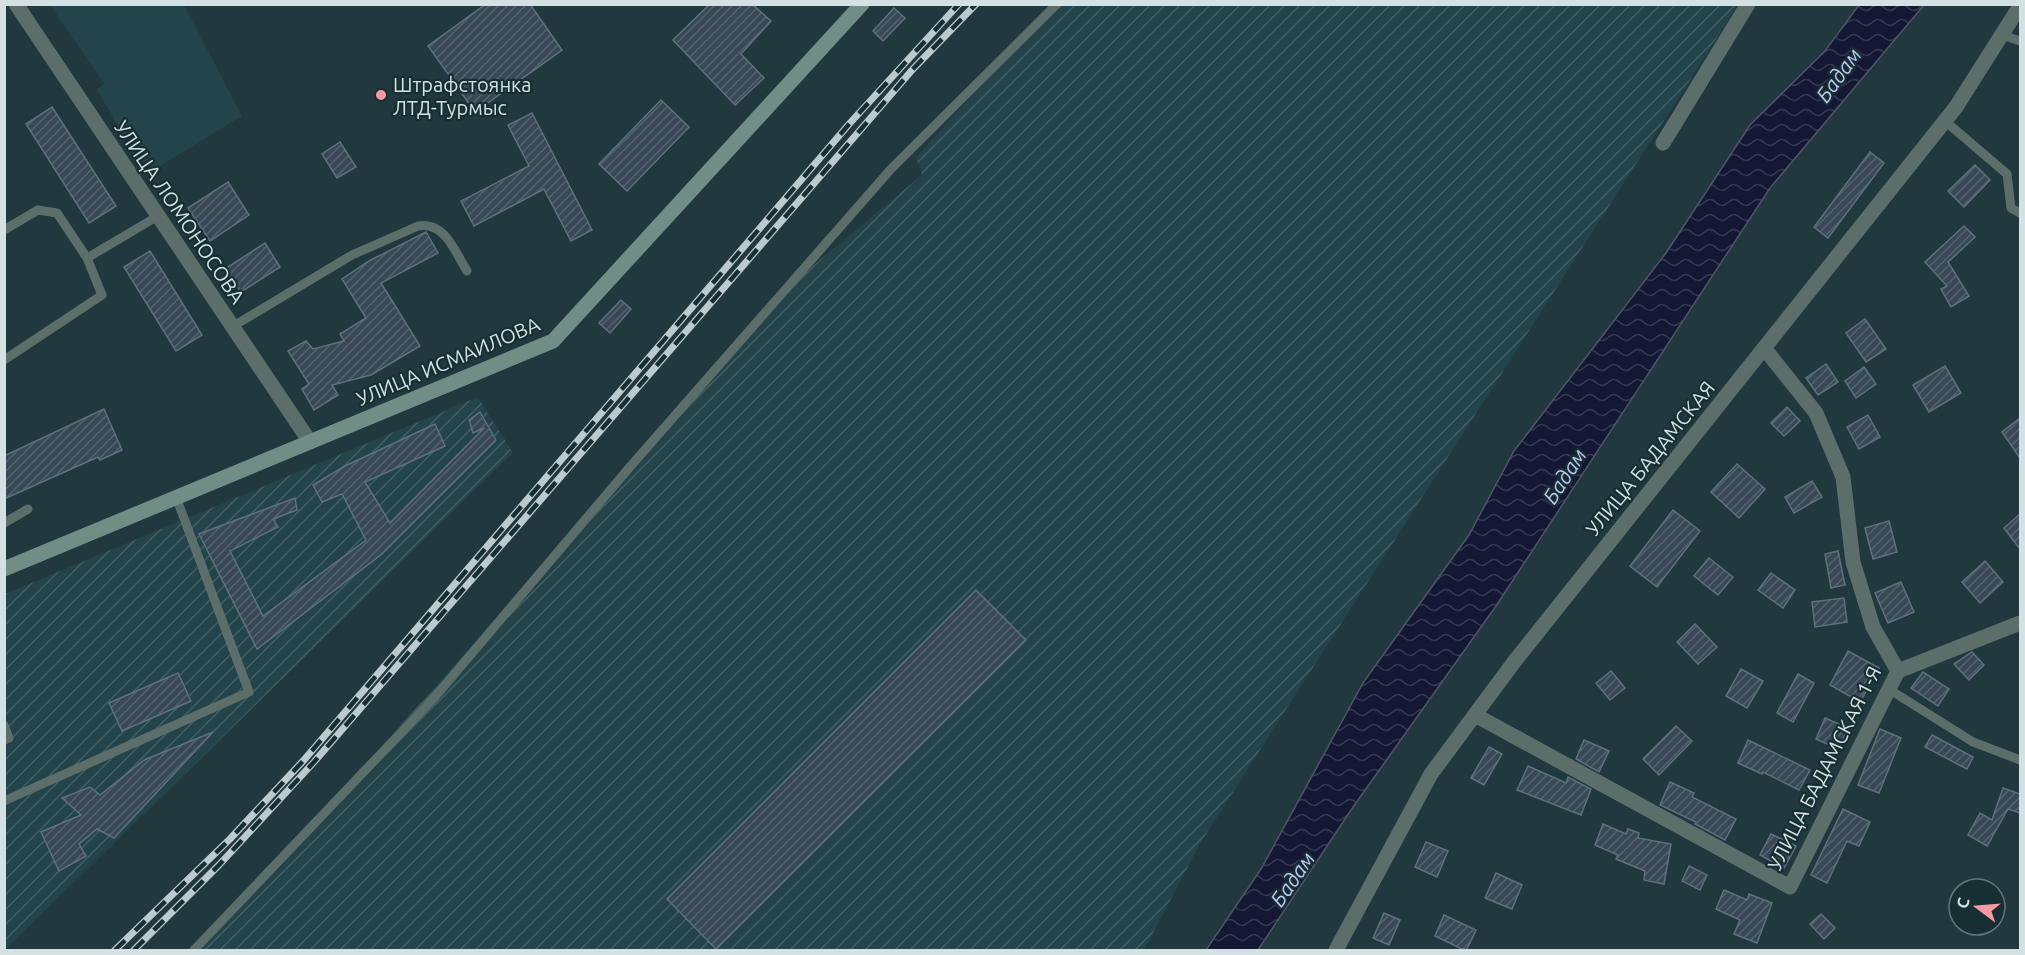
<svg xmlns="http://www.w3.org/2000/svg" width="2025" height="955" viewBox="0 0 2025 955" font-family="Ubuntu,sans-serif">
<style>
.built{fill:#22444a}
.industrial{fill:url(#industrial-furrows)}
.water{fill:url(#water-waves);stroke:#4e5468;stroke-width:1.5}
.building{fill:url(#building-hatch);stroke:#5e707e;stroke-width:1.5}
.lines{fill:none;stroke-linecap:round;stroke-linejoin:round}
.service{stroke:#5c6e69;stroke-width:9}
.minor{stroke:#5c6e69;stroke-width:15}
.secondary{stroke:#708e86;stroke-width:15}
.rail-casing{stroke:#bbcacd;stroke-width:7}
.rail{stroke:#172f33;stroke-width:4.5;stroke-dasharray:14;stroke-linecap:butt}
.poi-dot{fill:#f49aa0;stroke:#172f33;stroke-width:2}
.labels{text-anchor:middle;dominant-baseline:central;stroke-width:4.5;stroke-linejoin:round;paint-order:stroke}
.poi-label{font-size:20px;fill:#d3e1e3;stroke:#172f33;text-anchor:start}
.street-label{font-size:20px;fill:#d3e1e3;stroke:#172f33}
.water-label{font-size:21px;font-style:italic;fill:#bdc6f5;stroke:#172f33}
</style>
<defs>
<pattern id="industrial-furrows" width="10" height="10" patternUnits="userSpaceOnUse" patternTransform="scale(1.5)"><rect width="10" height="10" fill="#22444a"/><path d="M-1 1l2-2M0 10L10 0M9 11l2-2" fill="none" stroke="#415f64"/></pattern>
<pattern id="water-waves" width="16" height="10" patternUnits="userSpaceOnUse" patternTransform="scale(1.5)"><rect width="16" height="10" fill="#151834"/><path d="M0 5q4-4 8 0t8 0" fill="none" stroke="#363951"/></pattern>
<pattern id="building-hatch" width="6" height="6" patternUnits="userSpaceOnUse" patternTransform="scale(1.5)"><rect width="6" height="6" fill="#384856"/><path d="M-1 1l2-2M0 6l6-6M5 7l2-2" fill="none" stroke="#54626e"/></pattern>
</defs>
<rect width="100%" height="100%" fill="#21393e"/>
<path class="built" d="M 50,5 L 184,5 L 242,116 L 147,174 L 97,90 L 104,83 Z"/>
<g class="industrial">
<path d="M 1056,5 L 1738,5 L 1201,842 L 1144,950 L 200,950 L 802,275 L 922,175 L 916,157 Z"/>
<path d="M 478,397 L 513,453 L 5,950 L 5,594 Z"/>
</g>
<path class="water" d="M 1859,5 L 1924,5 L 1770,188 L 1496,606 L 1353,807 L 1258,950 L 1206,950 L 1261,869 L 1363,683 L 1469,535 L 1514,451 L 1666,253 L 1750,125 L 1825,51 Z"/>
<g class="building">
<path d="M 486,4 L 530,4 L 562,50 L 475,112 L 428,46 Z"/>
<path d="M 710,4 L 752,4 L 771,21 L 741,54 L 764,78 L 735,105 L 673,40 Z"/>
<path d="M 894,8 L 905,18 L 883,41 L 873,31 Z"/>
<path d="M 661,100 L 689,127 L 627,191 L 599,164 Z"/>
<path d="M 52,107 L 116,206 L 89,223 L 26,124 Z"/>
<path d="M 532,113 L 592,230 L 571,241 L 544,189 L 474,226 L 461,201 L 529,166 L 508,125 Z"/>
<path d="M 340,142 L 356,167 L 337,178 L 322,154 Z"/>
<path d="M 1870,152 L 1884,163 L 1828,238 L 1814,227 Z"/>
<path d="M 1975,165 L 1990,180 L 1964,207 L 1948,191 Z"/>
<path d="M 228,182 L 249,215 L 210,241 L 188,208 Z"/>
<path d="M 1964,226 L 1975,237 L 1948,262 L 1969,296 L 1951,307 L 1941,289 L 1947,286 L 1925,262 Z"/>
<path d="M 426,232 L 438,253 L 381,283 L 420,346 L 371,375 L 332,385 L 338,395 L 314,410 L 302,389 L 309,384 L 288,351 L 306,341 L 313,349 L 344,341 L 340,334 L 366,318 L 342,279 L 369,261 Z"/>
<path d="M 265,243 L 280,267 L 241,292 L 225,269 Z"/>
<path d="M 150,251 L 202,335 L 176,351 L 124,267 Z"/>
<path d="M 621,300 L 631,309 L 610,333 L 599,323 Z"/>
<path d="M 1865,319 L 1886,349 L 1866,362 L 1846,333 Z"/>
<path d="M 1826,364 L 1838,382 L 1818,395 L 1806,378 Z"/>
<path d="M 1945,366 L 1961,393 L 1929,412 L 1913,385 Z"/>
<path d="M 1864,367 L 1876,384 L 1856,398 L 1845,381 Z"/>
<path d="M 1787,407 L 1800,421 L 1784,436 L 1771,423 Z"/>
<path d="M 104,409 L 122,450 L 100,460 L 98,457 L 4,499 L 4,456 Z"/>
<path d="M 480,412 L 496,440 L 382,554 L 257,649 L 199,534 L 295,498 L 297,510 L 273,519 L 278,527 L 230,551 L 263,616 L 366,540 L 342,494 L 322,502 L 313,485 L 345,466 L 435,424 L 445,446 L 365,482 L 390,523 L 484,428 L 473,433 L 469,420 Z"/>
<path d="M 1868,415 L 1880,437 L 1859,449 L 1847,427 Z"/>
<path d="M 2020,418 L 2020,458 L 2002,432 Z"/>
<path d="M 1737,464 L 1765,489 L 1739,518 L 1711,492 Z"/>
<path d="M 1812,481 L 1822,497 L 1794,513 L 1785,497 Z"/>
<path d="M 1673,510 L 1700,531 L 1657,587 L 1630,566 Z"/>
<path d="M 2020,514 L 2020,549 L 2004,528 Z"/>
<path d="M 1889,521 L 1897,552 L 1873,559 L 1865,528 Z"/>
<path d="M 1838,551 L 1845,585 L 1831,588 L 1825,554 Z"/>
<path d="M 1709,558 L 1733,577 L 1718,595 L 1694,576 Z"/>
<path d="M 1985,561 L 2003,582 L 1980,603 L 1962,582 Z"/>
<path d="M 1771,573 L 1795,590 L 1783,608 L 1758,590 Z"/>
<path d="M 1901,582 L 1914,612 L 1888,623 L 1875,593 Z"/>
<path d="M 976,590 L 1026,640 L 716,949 L 667,899 Z"/>
<path d="M 1844,598 L 1847,622 L 1815,627 L 1812,602 Z"/>
<path d="M 1695,624 L 1717,647 L 1698,664 L 1677,642 Z"/>
<path d="M 1848,651 L 1879,668 L 1860,702 L 1830,685 Z"/>
<path d="M 1972,652 L 1984,665 L 1969,680 L 1954,664 Z"/>
<path d="M 1741,669 L 1763,681 L 1747,708 L 1726,696 Z"/>
<path d="M 1611,671 L 1625,688 L 1610,700 L 1596,683 Z"/>
<path d="M 1923,672 L 1949,689 L 1938,706 L 1911,688 Z"/>
<path d="M 178,673 L 191,701 L 122,731 L 109,703 Z"/>
<path d="M 1798,674 L 1814,683 L 1793,722 L 1777,713 Z"/>
<path d="M 1825,718 L 1848,728 L 1839,749 L 1816,739 Z"/>
<path d="M 1676,726 L 1692,741 L 1659,775 L 1643,759 Z"/>
<path d="M 1880,729 L 1901,738 L 1879,793 L 1858,785 Z"/>
<path d="M 213,732 L 114,838 L 97,829 L 79,844 L 86,856 L 59,871 L 41,832 L 81,815 L 62,798 L 90,787 L 100,795 L 144,760 Z"/>
<path d="M 1932,735 L 1973,757 L 1967,769 L 1925,747 Z"/>
<path d="M 1584,740 L 1609,751 L 1599,772 L 1576,759 Z"/>
<path d="M 1748,740 L 1810,770 L 1799,790 L 1763,772 L 1762,774 L 1738,763 Z"/>
<path d="M 1489,747 L 1502,754 L 1484,785 L 1471,778 Z"/>
<path d="M 1528,766 L 1566,783 L 1568,777 L 1591,789 L 1581,815 L 1517,790 Z"/>
<path d="M 1670,782 L 1694,793 L 1692,797 L 1736,819 L 1725,840 L 1695,824 L 1696,822 L 1660,805 Z"/>
<path d="M 2003,788 L 2020,794 L 2020,813 L 2008,809 L 1987,846 L 1968,835 L 1980,813 L 1992,820 Z"/>
<path d="M 1843,809 L 1870,822 L 1859,846 L 1847,841 L 1827,883 L 1811,875 Z"/>
<path d="M 1603,824 L 1626,834 L 1628,829 L 1639,833 L 1638,838 L 1671,844 L 1664,884 L 1644,880 L 1645,871 L 1616,859 L 1618,855 L 1595,845 Z"/>
<path d="M 1771,834 L 1796,846 L 1784,868 L 1760,855 Z"/>
<path d="M 1426,842 L 1448,851 L 1437,877 L 1415,867 Z"/>
<path d="M 1689,866 L 1707,875 L 1700,890 L 1682,881 Z"/>
<path d="M 1496,873 L 1522,885 L 1512,909 L 1485,898 Z"/>
<path d="M 1724,890 L 1747,900 L 1749,894 L 1772,903 L 1757,943 L 1734,934 L 1740,920 L 1716,909 Z"/>
<path d="M 1384,913 L 1400,920 L 1389,945 L 1373,938 Z"/>
<path d="M 1821,914 L 1835,928 L 1824,939 L 1810,924 Z"/>
<path d="M 1444,915 L 1476,930 L 1466,951 L 1435,936 Z"/>
</g>
<g class="lines">
<g class="service">
<path d="M 2002,35 L 2020,41"/>
<path d="M 1945,121 L 2007,174 L 2011,208 L 2020,213"/>
<path d="M 4,230 L 38,210 L 57,213 L 87,258 L 102,295 L 4,360"/>
<path d="M 87,258 L 158,216"/>
<path d="M 232,327 L 352,255 L 418,226 C 445,221 455,252 467,271"/>
<path d="M 4,523 L 28,509"/>
<path d="M 1887,688 L 1973,742 L 2020,760"/>
<path d="M 4,725 L 9,738 L 4,740"/>
<path d="M 4,801 L 249,692 L 176,497"/>
<path d="M 194,950 L 434,698 L 629,468 L 891,169 L 1057,4"/>
</g>
<g class="minor">
<path d="M 16,4 L 310,442"/>
<path d="M 1663,143 L 1748,4"/>
<path d="M 1898,671 L 2020,623"/>
<path d="M 1475,715 L 1790,887 L 1898,671 L 1873,627 L 1853,562 L 1843,477 L 1816,413 L 1764,348"/>
<path d="M 1336,950 L 1431,774 L 1514,662 L 1956,107 L 2020,6"/>
</g>
<path class="secondary" d="M 4,569 L 553,341 L 862,4"/>
<g class="rail-casing">
<g id="rail">
<path d="M 115,950 L 230,839 L 304,760 L 850,123 L 959,4"/>
<path d="M 134,950 L 219,865 L 314,762 L 913,69 L 976,4"/>
</g>
</g>
<use href="#rail" class="rail"/>
</g>
<circle class="poi-dot" cx="381" cy="95" r="6"/>
<g class="labels">
<g class="poi-label">
<text x="393" y="84">Штрафстоянка<tspan x="393" dy="23">ЛТД-Турмыс</tspan></text>
</g>
<g class="street-label">
<text transform="translate(180 212) rotate(56)">УЛИЦА ЛОМОНОСОВА</text>
<text transform="translate(448 361) rotate(-23)">УЛИЦА ИСМАИЛОВА</text>
<text transform="translate(1650 458) rotate(-51)">УЛИЦА БАДАМСКАЯ</text>
<text transform="translate(1824 768) rotate(-63)">УЛИЦА БАДАМСКАЯ 1-Я</text>
</g>
<g class="water-label">
<text transform="translate(1838 75) rotate(-54)">Бадам</text>
<text transform="translate(1564 476) rotate(-57)">Бадам</text>
<text transform="translate(1292 879) rotate(-55)">Бадам</text>
</g>
</g>
<rect width="2025" height="955" fill="none" stroke="#d3e1e3" stroke-width="12"/>
<g transform="translate(1977 907) rotate(286)"><circle r="28" fill="#172f33" stroke="#627679" stroke-width="1.5"/>
<path d="M0-4.5L10 22L0 15L-10 22Z" fill="#f49aa0"/>
<text y="-9" font-size="16" font-weight="bold" text-anchor="middle" fill="#d3e1e3">С</text>
</g>
</svg>
